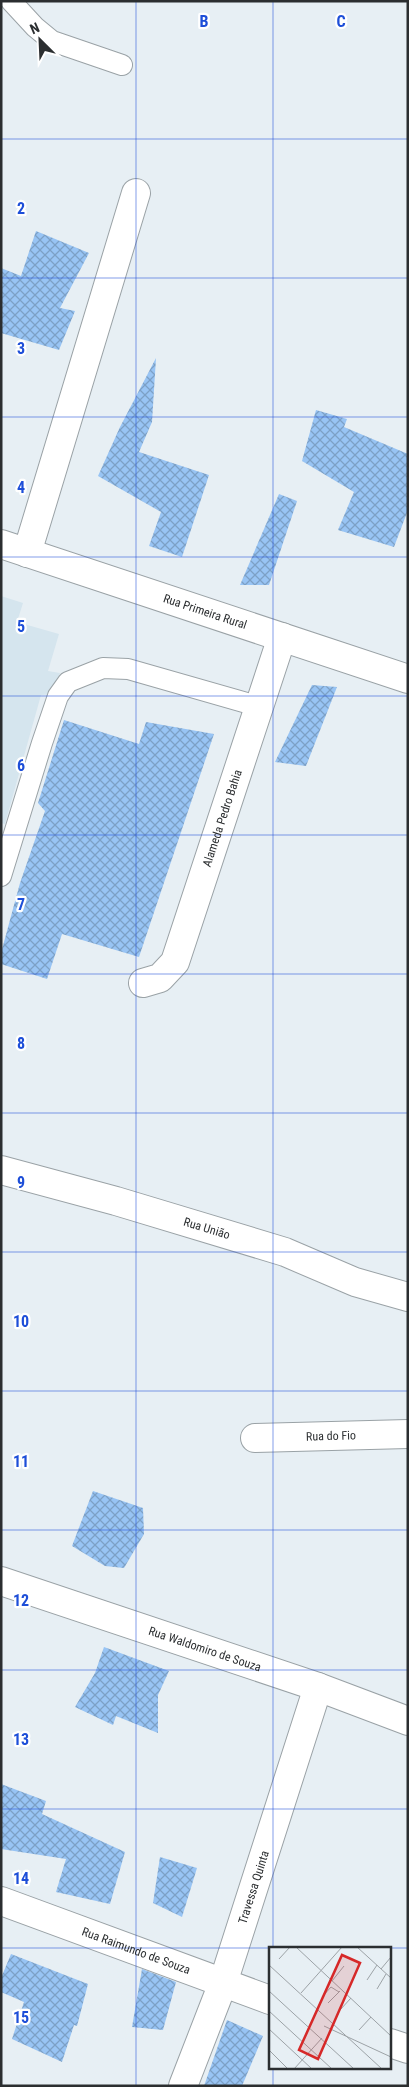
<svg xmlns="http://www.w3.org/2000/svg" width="409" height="2087" viewBox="0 0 409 2087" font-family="'Roboto Condensed',sans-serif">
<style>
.built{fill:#d5e5ee}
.building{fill:url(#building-cross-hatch)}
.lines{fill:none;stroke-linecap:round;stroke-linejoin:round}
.lane-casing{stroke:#9aa2a6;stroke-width:22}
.street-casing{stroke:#9aa2a6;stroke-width:30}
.secondary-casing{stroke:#9aa2a6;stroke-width:30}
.lane{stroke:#fff;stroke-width:20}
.street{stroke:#fff;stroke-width:28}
.secondary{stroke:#fff;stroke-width:28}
.grid{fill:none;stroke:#1d4ed8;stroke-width:1;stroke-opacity:0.55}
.labels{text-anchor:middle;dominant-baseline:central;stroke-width:4.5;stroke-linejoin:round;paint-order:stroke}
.street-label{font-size:12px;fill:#2b2e30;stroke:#fff}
.inset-road{fill:none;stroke:#9ca2a6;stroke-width:1}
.view{fill:#d62828;fill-opacity:0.15;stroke:#d62828;stroke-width:2.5}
.inset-edge{fill:none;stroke:#2b2e30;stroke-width:2.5}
.grid-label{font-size:16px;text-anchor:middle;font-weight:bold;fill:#1d4ed8;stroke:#fff;stroke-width:4.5;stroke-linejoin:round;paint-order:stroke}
</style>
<defs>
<pattern id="building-cross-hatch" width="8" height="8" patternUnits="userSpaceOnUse" patternTransform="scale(1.25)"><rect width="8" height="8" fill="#98c4f4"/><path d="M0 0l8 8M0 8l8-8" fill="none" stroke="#7ca0c6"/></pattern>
</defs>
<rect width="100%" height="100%" fill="#e7eff4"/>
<path class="built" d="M 1,596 L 23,603 L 17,622 L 59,634 L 48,671 L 60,673 L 53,694 L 41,695 L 5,824 L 1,823 Z"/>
<g class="building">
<path d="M 36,231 L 89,253 L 60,308 L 75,311 L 59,350 L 1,333 L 1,268 L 21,276 Z"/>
<path d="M 156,358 L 152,422 L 139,452 L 209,475 L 182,557 L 149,546 L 161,512 L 98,476 L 120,427 Z"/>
<path d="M 316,410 L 347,419 L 344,427 L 408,454 L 408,510 L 394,547 L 338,530 L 354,492 L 302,461 Z"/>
<path d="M 279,494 L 297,501 L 269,585 L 240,585 Z"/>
<path d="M 312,685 L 337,687 L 306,766 L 275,762 Z"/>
<path d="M 64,720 L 139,744 L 146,722 L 214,734 L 139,957 L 62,934 L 47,979 L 1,964 L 1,953 L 20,883 L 45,811 L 38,803 Z"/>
<path d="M 93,1491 L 143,1508 L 144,1534 L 124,1568 L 105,1566 L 72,1546 Z"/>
<path d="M 104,1647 L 169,1671 L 158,1695 L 158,1733 L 116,1716 L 113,1725 L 75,1707 L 95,1673 Z"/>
<path d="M 1,1784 L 46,1801 L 42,1814 L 125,1852 L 110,1904 L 56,1892 L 66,1859 L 1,1849 Z"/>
<path d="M 160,1857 L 197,1868 L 182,1917 L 153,1903 Z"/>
<path d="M 11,1954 L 88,1984 L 77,2026 L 74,2025 L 62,2062 L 12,2039 L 24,2002 L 1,1992 L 1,1978 Z"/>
<path d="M 142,1969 L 176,1982 L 163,2030 L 132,2027 Z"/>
<path d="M 227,2020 L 263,2036 L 242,2086 L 204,2086 Z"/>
</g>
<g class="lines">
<g class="lane-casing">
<g id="lane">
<path d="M 11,1 L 35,27 L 52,41 L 122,65"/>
<path d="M 1,876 L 42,743 L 58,696 L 68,682 L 103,668 L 128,669 L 261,707"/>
</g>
</g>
<g class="street-casing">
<g id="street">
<path id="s1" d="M 1,544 L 408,679"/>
<path d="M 27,553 L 136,193"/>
<path id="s2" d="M 143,983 L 160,978 L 175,962 L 282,637"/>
<path id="s3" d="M 255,1438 L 408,1434"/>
<path id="s4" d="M 1,1581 L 318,1687 L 408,1721"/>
<path id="s5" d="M 1,1901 L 270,2000"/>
<path d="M 390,2043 L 408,2049"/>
<path id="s6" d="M 183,2086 L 223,1983 L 318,1687"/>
</g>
</g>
<g class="secondary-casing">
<g id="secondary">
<path id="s7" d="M 1,1170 L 116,1201 L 285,1252 L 355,1282 L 408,1297"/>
</g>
</g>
<use href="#lane" class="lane"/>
<use href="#street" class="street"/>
<use href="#secondary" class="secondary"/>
</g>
<path class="grid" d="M 136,1 L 136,2086M 273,1 L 273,1948M 1,139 L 408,139M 1,278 L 408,278M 1,417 L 408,417M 1,557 L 408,557M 1,696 L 408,696M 1,835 L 408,835M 1,974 L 408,974M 1,1113 L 408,1113M 1,1252 L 408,1252M 1,1391 L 408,1391M 1,1530 L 408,1530M 1,1670 L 408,1670M 1,1809 L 408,1809M 1,1948 L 408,1948M 273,2068 L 273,2086"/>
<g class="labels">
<g class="street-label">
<text stroke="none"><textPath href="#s1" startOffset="215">Rua Primeira Rural</textPath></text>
<text stroke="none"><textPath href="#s2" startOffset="191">Alameda Pedro Bahia</textPath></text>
<text stroke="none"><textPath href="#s7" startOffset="214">Rua União</textPath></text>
<text stroke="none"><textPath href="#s3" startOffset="76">Rua do Fio</textPath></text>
<text stroke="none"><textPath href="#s4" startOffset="215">Rua Waldomiro de Souza</textPath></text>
<text stroke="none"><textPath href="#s6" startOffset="211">Travessa Quinta</textPath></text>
<text stroke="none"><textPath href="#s5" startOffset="144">Rua Raimundo de Souza</textPath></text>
</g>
</g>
<g transform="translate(269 1947)">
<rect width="122" height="122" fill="#e7eff4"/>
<path class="inset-road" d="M 27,0 L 122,89M 88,0 L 122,31M 10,12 L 21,0M 0,18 L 113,122M 112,22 L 122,10M 98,33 L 108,18M 63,34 L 75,19M 108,42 L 117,27M 0,44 L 85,122M 32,46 L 73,0M 53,50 L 62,40 L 70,45M 59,56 L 71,44M 71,63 L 82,51M 0,64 L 63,122M 55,79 L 122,110M 0,82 L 43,122M 90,83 L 102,70M 0,103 L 19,122M 25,122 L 53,91"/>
<path class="view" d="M 73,8 L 91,16 L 49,112 L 30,103 Z"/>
<rect width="122" height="122" class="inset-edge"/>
</g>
<g class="grid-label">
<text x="204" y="27">B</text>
<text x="341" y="27">C</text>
<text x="21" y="214">2</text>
<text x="21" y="354">3</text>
<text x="21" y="493">4</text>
<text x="21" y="632">5</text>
<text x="21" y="771">6</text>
<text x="21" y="910">7</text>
<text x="21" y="1049">8</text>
<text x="21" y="1188">9</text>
<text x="21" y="1327">10</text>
<text x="21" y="1467">11</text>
<text x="21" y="1606">12</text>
<text x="21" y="1745">13</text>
<text x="21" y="1884">14</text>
<text x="21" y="2023">15</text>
</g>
<rect width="409" height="2087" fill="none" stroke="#2b2e30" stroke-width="5"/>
<g transform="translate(40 40) rotate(336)" stroke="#ffffff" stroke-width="4" paint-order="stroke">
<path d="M0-4L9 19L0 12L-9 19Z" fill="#2b2e30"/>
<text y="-8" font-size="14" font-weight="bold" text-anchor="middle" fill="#2b2e30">N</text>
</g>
</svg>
